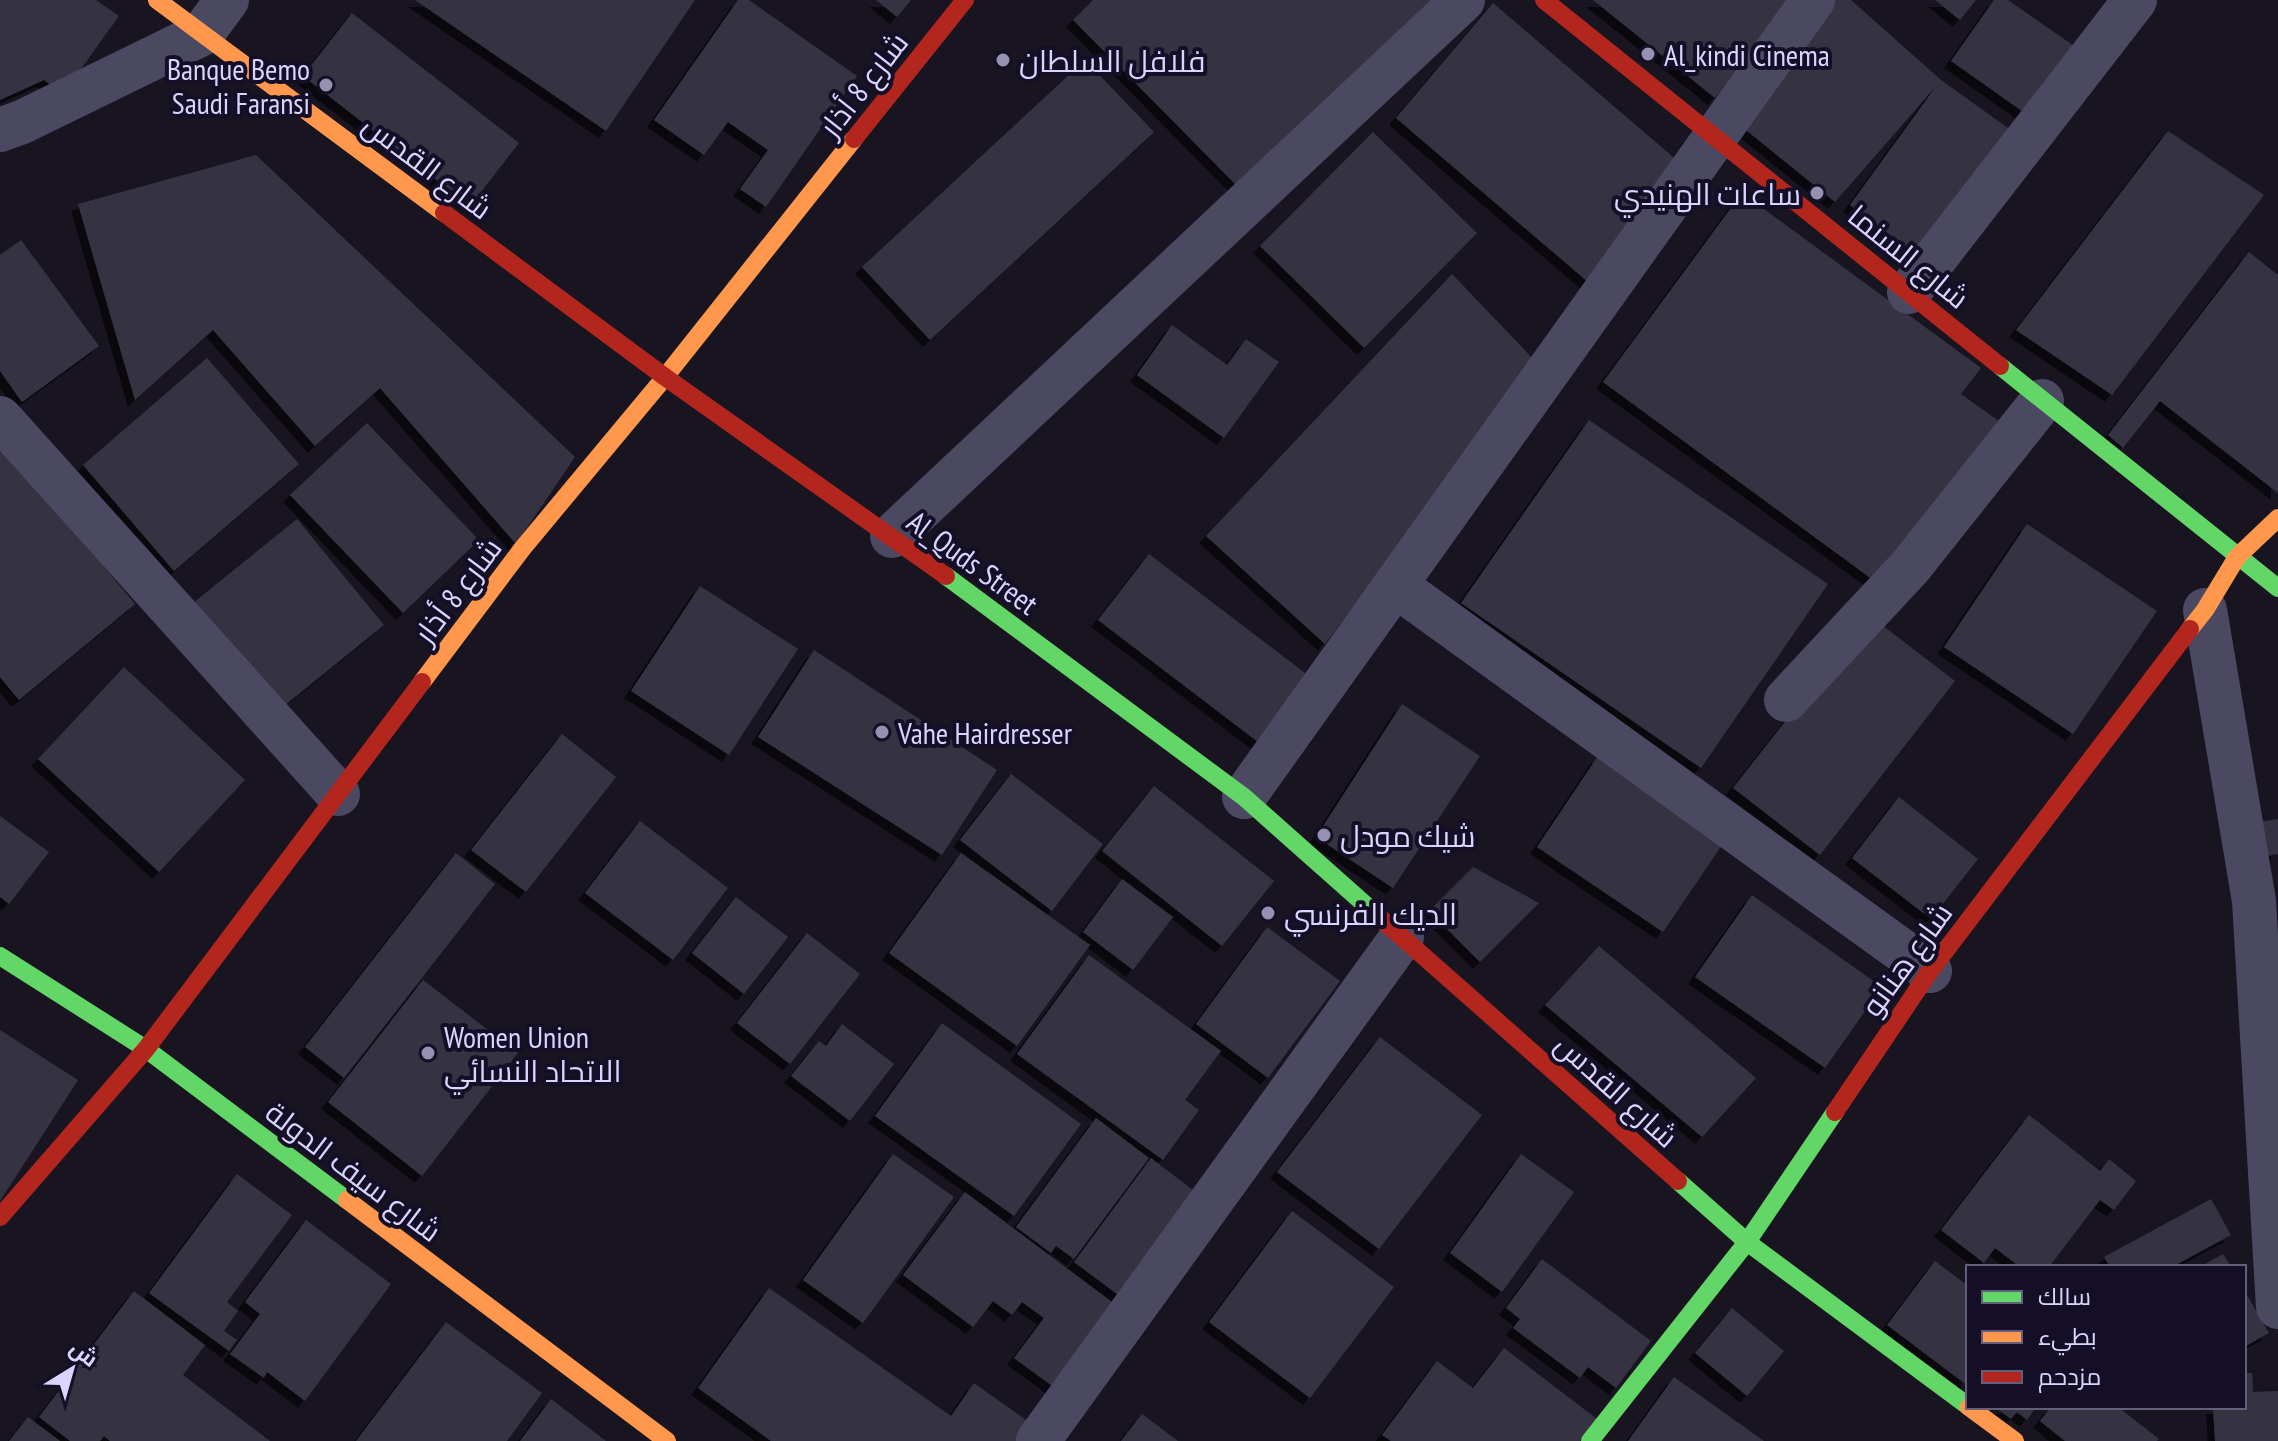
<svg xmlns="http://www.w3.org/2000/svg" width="2278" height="1441" viewBox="0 0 2278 1441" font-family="'PT Sans Narrow',Cairo,sans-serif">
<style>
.building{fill:#363243;filter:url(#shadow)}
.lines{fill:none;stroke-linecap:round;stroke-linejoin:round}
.street{stroke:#4b4962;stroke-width:44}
.fast{stroke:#63d668;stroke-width:18}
.slow{stroke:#ff974d;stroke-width:18}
.jam{stroke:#b3261e;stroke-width:18}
.poi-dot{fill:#9791b1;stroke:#140f27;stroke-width:3}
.labels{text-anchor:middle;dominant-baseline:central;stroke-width:8;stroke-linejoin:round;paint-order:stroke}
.poi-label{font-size:30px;fill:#dbd4ff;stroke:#140f27;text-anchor:start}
.street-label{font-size:30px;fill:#dbd4ff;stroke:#140f27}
</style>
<defs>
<filter id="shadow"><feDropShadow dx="-7" dy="7" stdDeviation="0" flood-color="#0009"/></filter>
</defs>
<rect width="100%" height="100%" fill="#181521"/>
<g class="building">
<path d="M 0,0 L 96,0 L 119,16 L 63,94 L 44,80 L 0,100 Z"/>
<path d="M 415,0 L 695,0 L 606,131 Z"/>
<path d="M 738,0 L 749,0 L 857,76 L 766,207 L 740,189 L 768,150 L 728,122 L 704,155 L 654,120 Z"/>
<path d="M 876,0 L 911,0 L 897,17 Z"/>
<path d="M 1093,0 L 1444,0 L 1247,196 L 1073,20 Z"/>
<path d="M 1593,0 L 1794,0 L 1715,98 Z"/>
<path d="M 1834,0 L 1851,0 L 1941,80 L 2015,133 L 1923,259 L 1850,205 L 1937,85 L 1835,202 L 1736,122 Z"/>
<path d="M 1935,0 L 1976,0 L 1960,20 Z"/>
<path d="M 1994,0 L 2008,0 L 2077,48 L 2029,116 L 1951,61 Z"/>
<path d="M 1493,3 L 1686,168 L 1588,282 L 1396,118 Z"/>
<path d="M 352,13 L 519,143 L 470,206 L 303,76 Z"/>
<path d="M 1085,60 L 1154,132 L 930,340 L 862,267 Z"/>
<path d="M 2168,131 L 2264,195 L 2112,395 L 2016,330 Z"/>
<path d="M 1373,132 L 1477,233 L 1364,348 L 1260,246 Z"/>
<path d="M 256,155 L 575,457 L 516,544 L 380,388 L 315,446 L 213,330 L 135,400 L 78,204 Z"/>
<path d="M 1742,193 L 1981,368 L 1961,394 L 2003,424 L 1884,588 L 1603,382 Z"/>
<path d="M 21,240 L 99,346 L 22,402 L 0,371 L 0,255 Z"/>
<path d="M 2249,252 L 2278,275 L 2278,493 L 2160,401 L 2123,448 L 2108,435 Z"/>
<path d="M 1452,274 L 1537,363 L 1325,644 L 1206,536 Z"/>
<path d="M 1172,325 L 1227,365 L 1246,339 L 1279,362 L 1224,438 L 1137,375 Z"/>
<path d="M 207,358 L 299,464 L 174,571 L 83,465 Z"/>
<path d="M 1589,420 L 1828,584 L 1701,768 L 1461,603 Z"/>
<path d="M 367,423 L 479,540 L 403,613 L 290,495 Z"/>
<path d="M 0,442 L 135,604 L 19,700 L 0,677 Z"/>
<path d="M 297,519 L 384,625 L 274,714 L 188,607 Z"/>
<path d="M 2027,524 L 2157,611 L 2073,734 L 1944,647 Z"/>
<path d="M 1149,554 L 1309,676 L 1258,742 L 1098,620 Z"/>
<path d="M 700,586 L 798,649 L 729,755 L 631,691 Z"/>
<path d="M 1869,615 L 1955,681 L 1820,855 L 1733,788 Z"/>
<path d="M 814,650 L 997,770 L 942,855 L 758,737 Z"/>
<path d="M 124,667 L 245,780 L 159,872 L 38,759 Z"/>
<path d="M 1402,704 L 1480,756 L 1393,888 L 1316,837 Z"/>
<path d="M 562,734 L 616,777 L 526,892 L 471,850 Z"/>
<path d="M 1598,756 L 1724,842 L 1663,932 L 1537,847 Z"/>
<path d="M 1011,774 L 1103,844 L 1052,911 L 960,840 Z"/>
<path d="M 1154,786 L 1274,881 L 1222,946 L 1102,851 Z"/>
<path d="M 1899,797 L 1978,859 L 1931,919 L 1852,858 Z"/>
<path d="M 0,816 L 49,852 L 9,904 L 0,897 Z"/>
<path d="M 2278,819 L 2278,854 L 2262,857 L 2258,822 Z"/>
<path d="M 640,821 L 728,888 L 673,960 L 585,893 Z"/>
<path d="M 456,853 L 495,884 L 344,1078 L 305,1047 Z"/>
<path d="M 961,853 L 1090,945 L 1017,1046 L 889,953 Z"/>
<path d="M 1473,867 L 1539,903 L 1480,962 L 1429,911 Z"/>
<path d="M 1122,879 L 1173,917 L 1133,970 L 1083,932 Z"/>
<path d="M 1752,895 L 1882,987 L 1825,1068 L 1695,977 Z"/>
<path d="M 736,897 L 788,937 L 744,994 L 692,953 Z"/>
<path d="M 1267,927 L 1340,981 L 1268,1078 L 1196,1024 Z"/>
<path d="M 807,933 L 860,974 L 790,1064 L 737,1023 Z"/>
<path d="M 1599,946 L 1756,1078 L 1702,1137 L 1545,1005 Z"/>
<path d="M 1089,955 L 1221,1051 L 1185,1100 L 1199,1110 L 1163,1160 L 1017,1054 Z"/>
<path d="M 423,980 L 518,1053 L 422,1176 L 328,1102 Z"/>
<path d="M 942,1023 L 1081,1124 L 1014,1216 L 875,1116 Z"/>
<path d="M 842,1024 L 894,1064 L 850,1121 L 791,1076 L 819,1041 L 826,1046 Z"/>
<path d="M 0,1030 L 78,1080 L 0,1201 Z"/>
<path d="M 1380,1037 L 1482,1115 L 1379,1249 L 1277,1172 Z"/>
<path d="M 2029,1115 L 2100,1171 L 2109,1159 L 2136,1181 L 2114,1210 L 2100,1200 L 2049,1267 L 2020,1267 L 1995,1248 L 1984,1263 L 1941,1230 Z"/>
<path d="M 1096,1118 L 1149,1158 L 1074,1259 L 1056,1246 L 1051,1253 L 1016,1227 Z"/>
<path d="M 893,1154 L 954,1197 L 863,1323 L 803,1280 Z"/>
<path d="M 1521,1154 L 1574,1192 L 1502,1292 L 1450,1253 Z"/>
<path d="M 1151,1158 L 1202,1197 L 1125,1300 L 1074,1262 Z"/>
<path d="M 237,1174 L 292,1215 L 227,1302 L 238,1311 L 224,1331 L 237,1340 L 229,1351 L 149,1293 Z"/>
<path d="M 965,1192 L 1120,1308 L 1059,1391 L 1014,1358 L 1044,1318 L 1022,1302 L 1012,1315 L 993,1301 L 973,1327 L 903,1275 Z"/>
<path d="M 2211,1199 L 2231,1235 L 2172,1267 L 2110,1267 L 2104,1257 Z"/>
<path d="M 1292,1211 L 1394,1287 L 1310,1398 L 1209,1322 Z"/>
<path d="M 306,1220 L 391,1284 L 305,1401 L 267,1372 L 264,1378 L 230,1354 L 260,1314 L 245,1302 Z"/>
<path d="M 2223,1254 L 2231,1267 L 2200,1267 Z"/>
<path d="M 1542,1259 L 1651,1341 L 1616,1388 L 1588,1367 L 1580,1378 L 1513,1328 L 1520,1319 L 1506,1308 Z"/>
<path d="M 1935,1261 L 1968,1286 L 1968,1386 L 1887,1325 Z"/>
<path d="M 769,1288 L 951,1416 L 974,1383 L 1033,1425 L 1022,1441 L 771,1441 L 698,1388 Z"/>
<path d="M 2244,1290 L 2269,1333 L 2244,1347 Z"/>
<path d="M 134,1291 L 205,1345 L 183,1375 L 270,1441 L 110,1441 L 104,1436 L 100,1441 L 70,1441 L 39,1417 Z"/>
<path d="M 1732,1308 L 1784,1351 L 1747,1396 L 1695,1353 Z"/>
<path d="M 446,1322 L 542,1393 L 507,1441 L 356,1441 Z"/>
<path d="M 1504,1348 L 1597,1419 L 1580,1441 L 1391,1441 L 1382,1435 L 1437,1361 L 1473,1388 Z"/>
<path d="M 2244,1373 L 2252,1373 L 2253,1392 L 2278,1391 L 2278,1441 L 2215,1441 L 2213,1407 L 2244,1407 Z"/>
<path d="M 1674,1377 L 1764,1441 L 1628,1441 Z"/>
<path d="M 551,1399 L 606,1441 L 520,1441 Z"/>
<path d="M 1995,1407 L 2036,1407 L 2027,1420 L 2017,1412 L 2011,1419 Z"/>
<path d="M 2051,1407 L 2118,1407 L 2159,1439 L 2157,1441 L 2065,1441 L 2040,1421 Z"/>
<path d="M 1142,1414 L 1178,1441 L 1121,1441 Z"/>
<path d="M 28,1417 L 60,1441 L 9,1441 Z"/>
</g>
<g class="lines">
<g class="street">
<path d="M 0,130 L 22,122 L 202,34 L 227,0"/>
<path d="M 1909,292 L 2135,0"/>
<path d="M 0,418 L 338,794"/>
<path d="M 892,536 L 1463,0"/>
<path d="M 1395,585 L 1930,971"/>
<path d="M 2205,610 L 2254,901 L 2278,1307"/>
<path d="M 1786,700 L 1910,567 L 2042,401"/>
<path d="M 1244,797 L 1813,0"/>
<path d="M 1038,1441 L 1402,937"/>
</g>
<g class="fast">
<path d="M 2000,366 L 2278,588"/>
<path d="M 946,576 L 1244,797 L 1378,916"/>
<path d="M 0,956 L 146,1049 L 347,1200"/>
<path d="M 1678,1181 L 1747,1242 L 1968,1406"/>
<path d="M 1590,1441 L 1747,1242 L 1835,1112"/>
</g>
<g class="slow">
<path d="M 157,0 L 444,213"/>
<path d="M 2190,629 L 2205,610 L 2237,557 L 2278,518"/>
<path d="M 422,682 L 522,549 L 665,377 L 854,139"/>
<path d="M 347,1200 L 667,1441"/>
<path d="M 1969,1407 L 2015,1441"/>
</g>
<g class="jam">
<path d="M 1544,0 L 2000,366"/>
<path d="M 854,139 L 965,0"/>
<path d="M 444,213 L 665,377 L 946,576"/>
<path d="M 1378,916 L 1678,1181"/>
<path d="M 1835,1112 L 1930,971 L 2190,629"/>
<path d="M 0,1217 L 146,1049 L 422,682"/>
</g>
</g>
<g class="poi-dot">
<circle cx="1648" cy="54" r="8"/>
<circle cx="1003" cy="60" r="8"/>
<circle cx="326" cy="85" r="8"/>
<circle cx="1817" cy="193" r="8"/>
<circle cx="882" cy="732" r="8"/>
<circle cx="1324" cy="835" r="8"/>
<circle cx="1268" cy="913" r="8"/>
<circle cx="428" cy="1053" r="8"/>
</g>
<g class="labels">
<g class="poi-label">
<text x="1664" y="54">Al_kindi Cinema</text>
<text x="1019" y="60">فلافل السلطان</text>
<text x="310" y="68" text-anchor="end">Banque Bemo<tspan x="310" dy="34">Saudi Faransi</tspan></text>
<text x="1801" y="193" text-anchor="end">ساعات الهنيدي</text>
<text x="898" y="732">Vahe Hairdresser</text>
<text x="1340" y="835">شيك مودل</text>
<text x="1284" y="913">الديك الفرنسي</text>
<text x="444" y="1036">Women Union<tspan x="444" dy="34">الاتحاد النسائي</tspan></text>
</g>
<g class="street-label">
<text transform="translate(863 84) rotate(-52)">شارع 8 أذار</text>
<text transform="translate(428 166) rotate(37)">شارع القدس</text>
<text transform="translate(1909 256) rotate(39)">شارع السنما</text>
<text transform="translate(973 562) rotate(36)">Al_Quds Street</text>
<text transform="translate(457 590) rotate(-53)">شارع 8 أذار</text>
<text transform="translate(1906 959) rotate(-54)">شارع هنانو</text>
<text transform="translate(1617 1090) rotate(42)">شارع القدس</text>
<text transform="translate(354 1171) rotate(37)">شارع سيف الدولة</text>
</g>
</g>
<rect x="1966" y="1265" width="280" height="144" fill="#140f27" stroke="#645e7d" stroke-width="2"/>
<rect x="1982" y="1291" width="40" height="12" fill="#63d668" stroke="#645e7d" stroke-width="2"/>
<text x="2038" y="1305" font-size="24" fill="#dbd4ff">سالك</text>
<rect x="1982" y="1331" width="40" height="12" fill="#ff974d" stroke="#645e7d" stroke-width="2"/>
<text x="2038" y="1345" font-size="24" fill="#dbd4ff">بطيء</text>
<rect x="1982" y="1371" width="40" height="12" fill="#b3261e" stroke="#645e7d" stroke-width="2"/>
<text x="2038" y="1385" font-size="24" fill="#dbd4ff">مزدحم</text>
<g transform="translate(72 1369) rotate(37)" stroke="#140f27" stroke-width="6" paint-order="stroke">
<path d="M0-6L14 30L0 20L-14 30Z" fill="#dbd4ff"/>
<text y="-12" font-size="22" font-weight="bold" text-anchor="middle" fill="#dbd4ff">ش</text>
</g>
</svg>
